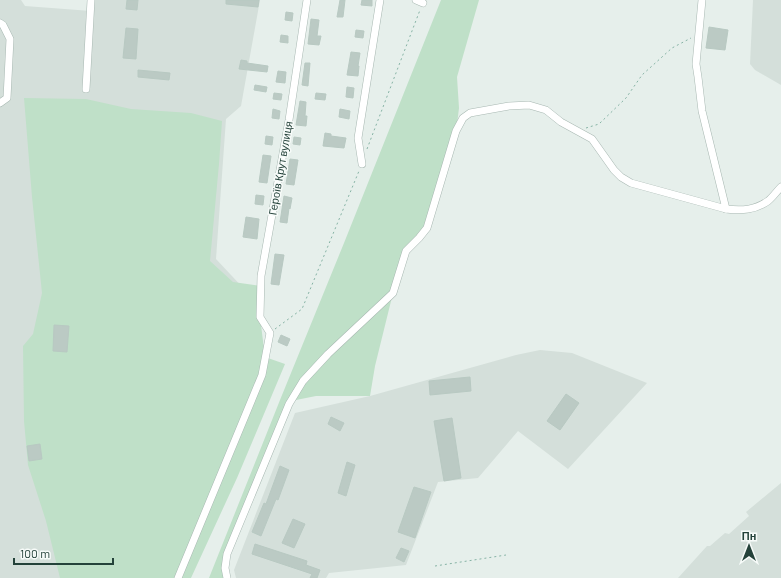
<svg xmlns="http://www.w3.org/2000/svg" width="781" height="578" viewBox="0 0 781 578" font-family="Barlow,sans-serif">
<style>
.built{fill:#d4dfda}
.green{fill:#bfe0c8}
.building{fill:#bbcac4;stroke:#b8c9c2}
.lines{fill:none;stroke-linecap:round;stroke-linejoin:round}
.minor-casing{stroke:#a8b8b2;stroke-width:8}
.path{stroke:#86b3a5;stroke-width:1;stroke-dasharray:2 3;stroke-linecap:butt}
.minor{stroke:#fff;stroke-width:7}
.labels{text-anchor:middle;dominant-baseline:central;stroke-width:3;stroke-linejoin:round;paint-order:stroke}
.street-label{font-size:11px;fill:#24423a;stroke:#f7fbf9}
</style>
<rect width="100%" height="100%" fill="#e6efeb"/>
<g class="built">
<path d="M 0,0 L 21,0 L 25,6 L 91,11 L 92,0 L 260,0 L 241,106 L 226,119 L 216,259 L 246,291 L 171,578 L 0,578 Z"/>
<path d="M 753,0 L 781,0 L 781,85 L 755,70 L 750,64 Z"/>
<path d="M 540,350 L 572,353 L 647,383 L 568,469 L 518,431 L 478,478 L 438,482 L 406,565 L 329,573 L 326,578 L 236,578 L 234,570 L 295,413 L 370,396 L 516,355 Z"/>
<path d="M 781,483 L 781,578 L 678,578 L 707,546 L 710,546 L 725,533 L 729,534 L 749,516 L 746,512 Z"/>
</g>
<g class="green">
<path d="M 441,0 L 479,0 L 457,77 L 459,108 L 457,124 L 427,228 L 405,249 L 393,293 L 375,366 L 370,396 L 316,396 L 291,401 L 227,554 L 226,578 L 209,578 L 280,400 L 344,243 Z"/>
<path d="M 24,98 L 86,99 L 131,109 L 191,113 L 222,121 L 219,164 L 210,261 L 233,282 L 261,286 L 260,317 L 265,357 L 285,364 L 237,478 L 191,578 L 60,578 L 46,521 L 28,465 L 24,421 L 23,346 L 33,334 L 42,293 L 32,197 Z"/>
</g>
<g class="building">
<path d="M 127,0 L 138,0 L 137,10 L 126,9 Z"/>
<path d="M 226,0 L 259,0 L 258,7 L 226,4 Z"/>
<path d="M 340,0 L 345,0 L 343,17 L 337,17 Z"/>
<path d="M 362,0 L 372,0 L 372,6 L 361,5 Z"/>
<path d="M 286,12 L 293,13 L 292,21 L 285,20 Z"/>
<path d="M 311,19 L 319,20 L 317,36 L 321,36 L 319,45 L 308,44 Z"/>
<path d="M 709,27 L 728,30 L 725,50 L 706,48 Z"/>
<path d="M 126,28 L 138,29 L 136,59 L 123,58 Z"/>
<path d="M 356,30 L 364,31 L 363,38 L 355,37 Z"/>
<path d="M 281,35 L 288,36 L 288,43 L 280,42 Z"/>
<path d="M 351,52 L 360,53 L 358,66 L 359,66 L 358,76 L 347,75 Z"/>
<path d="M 241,60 L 247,61 L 247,63 L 268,66 L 267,72 L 239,69 Z"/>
<path d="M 305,63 L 310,63 L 308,86 L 302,85 Z"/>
<path d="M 138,70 L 170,73 L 169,80 L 138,77 Z"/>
<path d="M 278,71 L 286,72 L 285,83 L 276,82 Z"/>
<path d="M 255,85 L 267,87 L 266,92 L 254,90 Z"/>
<path d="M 347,87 L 354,88 L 353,98 L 346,97 Z"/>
<path d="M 274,93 L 282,94 L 281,100 L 273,99 Z"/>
<path d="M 316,93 L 326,94 L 325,100 L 315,99 Z"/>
<path d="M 300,101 L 306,102 L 305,116 L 307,116 L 306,126 L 296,125 Z"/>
<path d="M 273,109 L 280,111 L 279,119 L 272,118 Z"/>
<path d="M 340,109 L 350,111 L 349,119 L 339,117 Z"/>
<path d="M 325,133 L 331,134 L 331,136 L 346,138 L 344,148 L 323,146 Z"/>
<path d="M 266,136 L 273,137 L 272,145 L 265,144 Z"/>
<path d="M 294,137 L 301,138 L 300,145 L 293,144 Z"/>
<path d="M 263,155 L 271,156 L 267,183 L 259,182 Z"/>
<path d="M 290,159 L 298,160 L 294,185 L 286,184 Z"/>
<path d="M 256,195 L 264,196 L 263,205 L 255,204 Z"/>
<path d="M 284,196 L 292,198 L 290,209 L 289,208 L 287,223 L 280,222 Z"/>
<path d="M 246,217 L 259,219 L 257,239 L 243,237 Z"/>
<path d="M 275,254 L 284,255 L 279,285 L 271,284 Z"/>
<path d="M 54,325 L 69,326 L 67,352 L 53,351 Z"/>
<path d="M 281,335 L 290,339 L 287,346 L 278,342 Z"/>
<path d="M 470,377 L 471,391 L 430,395 L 429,381 Z"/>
<path d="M 566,394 L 579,403 L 560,430 L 547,421 Z"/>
<path d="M 331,417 L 344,423 L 340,431 L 328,424 Z"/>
<path d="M 452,418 L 461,478 L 444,481 L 434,421 Z"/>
<path d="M 40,444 L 42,459 L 29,461 L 27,446 Z"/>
<path d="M 347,462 L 355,465 L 346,496 L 338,493 Z"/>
<path d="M 280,466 L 289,470 L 278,500 L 276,499 L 261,536 L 252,532 L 264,503 L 266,504 Z"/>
<path d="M 414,487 L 431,492 L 415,538 L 398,532 Z"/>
<path d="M 293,519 L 305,524 L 294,548 L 282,543 Z"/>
<path d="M 255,544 L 307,561 L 306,565 L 320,570 L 317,578 L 310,578 L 312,574 L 252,554 Z"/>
<path d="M 401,548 L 409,551 L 404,562 L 396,558 Z"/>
</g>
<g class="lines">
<g class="minor-casing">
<g id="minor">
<path d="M 416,0 L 423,3"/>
<path d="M 702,0 L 696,64 L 698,77 L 702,111 L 726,209"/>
<path d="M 0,23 L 3,25 L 10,39 L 7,98 L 0,103"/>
<path d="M 86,89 L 91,0"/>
<path d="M 362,164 L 358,138 L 380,0"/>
<path d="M 178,578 L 262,375 L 270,333 L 260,317 L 261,276 L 289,120 L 307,0"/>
<path d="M 227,578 L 225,568 L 227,554 L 289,404 L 303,381 L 328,354 L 393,293 L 406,251 L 419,238 L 427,228 L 456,131 L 463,118 L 470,113 L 509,106 L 529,105 L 546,110 L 561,122 L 592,139 L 614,170 L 621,177 L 631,183 L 726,209 C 742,211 755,210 768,201 C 773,197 777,191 781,187"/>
</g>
</g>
<g class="path">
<path d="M 586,128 L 599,124 L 626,98 L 642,75 L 672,48 L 691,38"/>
<path d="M 367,149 L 420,10"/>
<path d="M 275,329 L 302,309 L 359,171"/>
<path d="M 435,566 L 506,555"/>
</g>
<use href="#minor" class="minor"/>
</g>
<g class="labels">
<g class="street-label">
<text transform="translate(280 168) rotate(-80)">Героїв Крут вулиця</text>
</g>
</g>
<g transform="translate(749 546)" stroke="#f7fbf9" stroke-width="3" paint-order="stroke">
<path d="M0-3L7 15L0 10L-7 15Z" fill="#24423a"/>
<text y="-6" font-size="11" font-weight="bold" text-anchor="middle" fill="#24423a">Пн</text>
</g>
<path d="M14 558v6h99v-6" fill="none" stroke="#24423a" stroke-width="2"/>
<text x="20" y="558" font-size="12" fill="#24423a" stroke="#f7fbf9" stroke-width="3" paint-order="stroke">100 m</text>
</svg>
